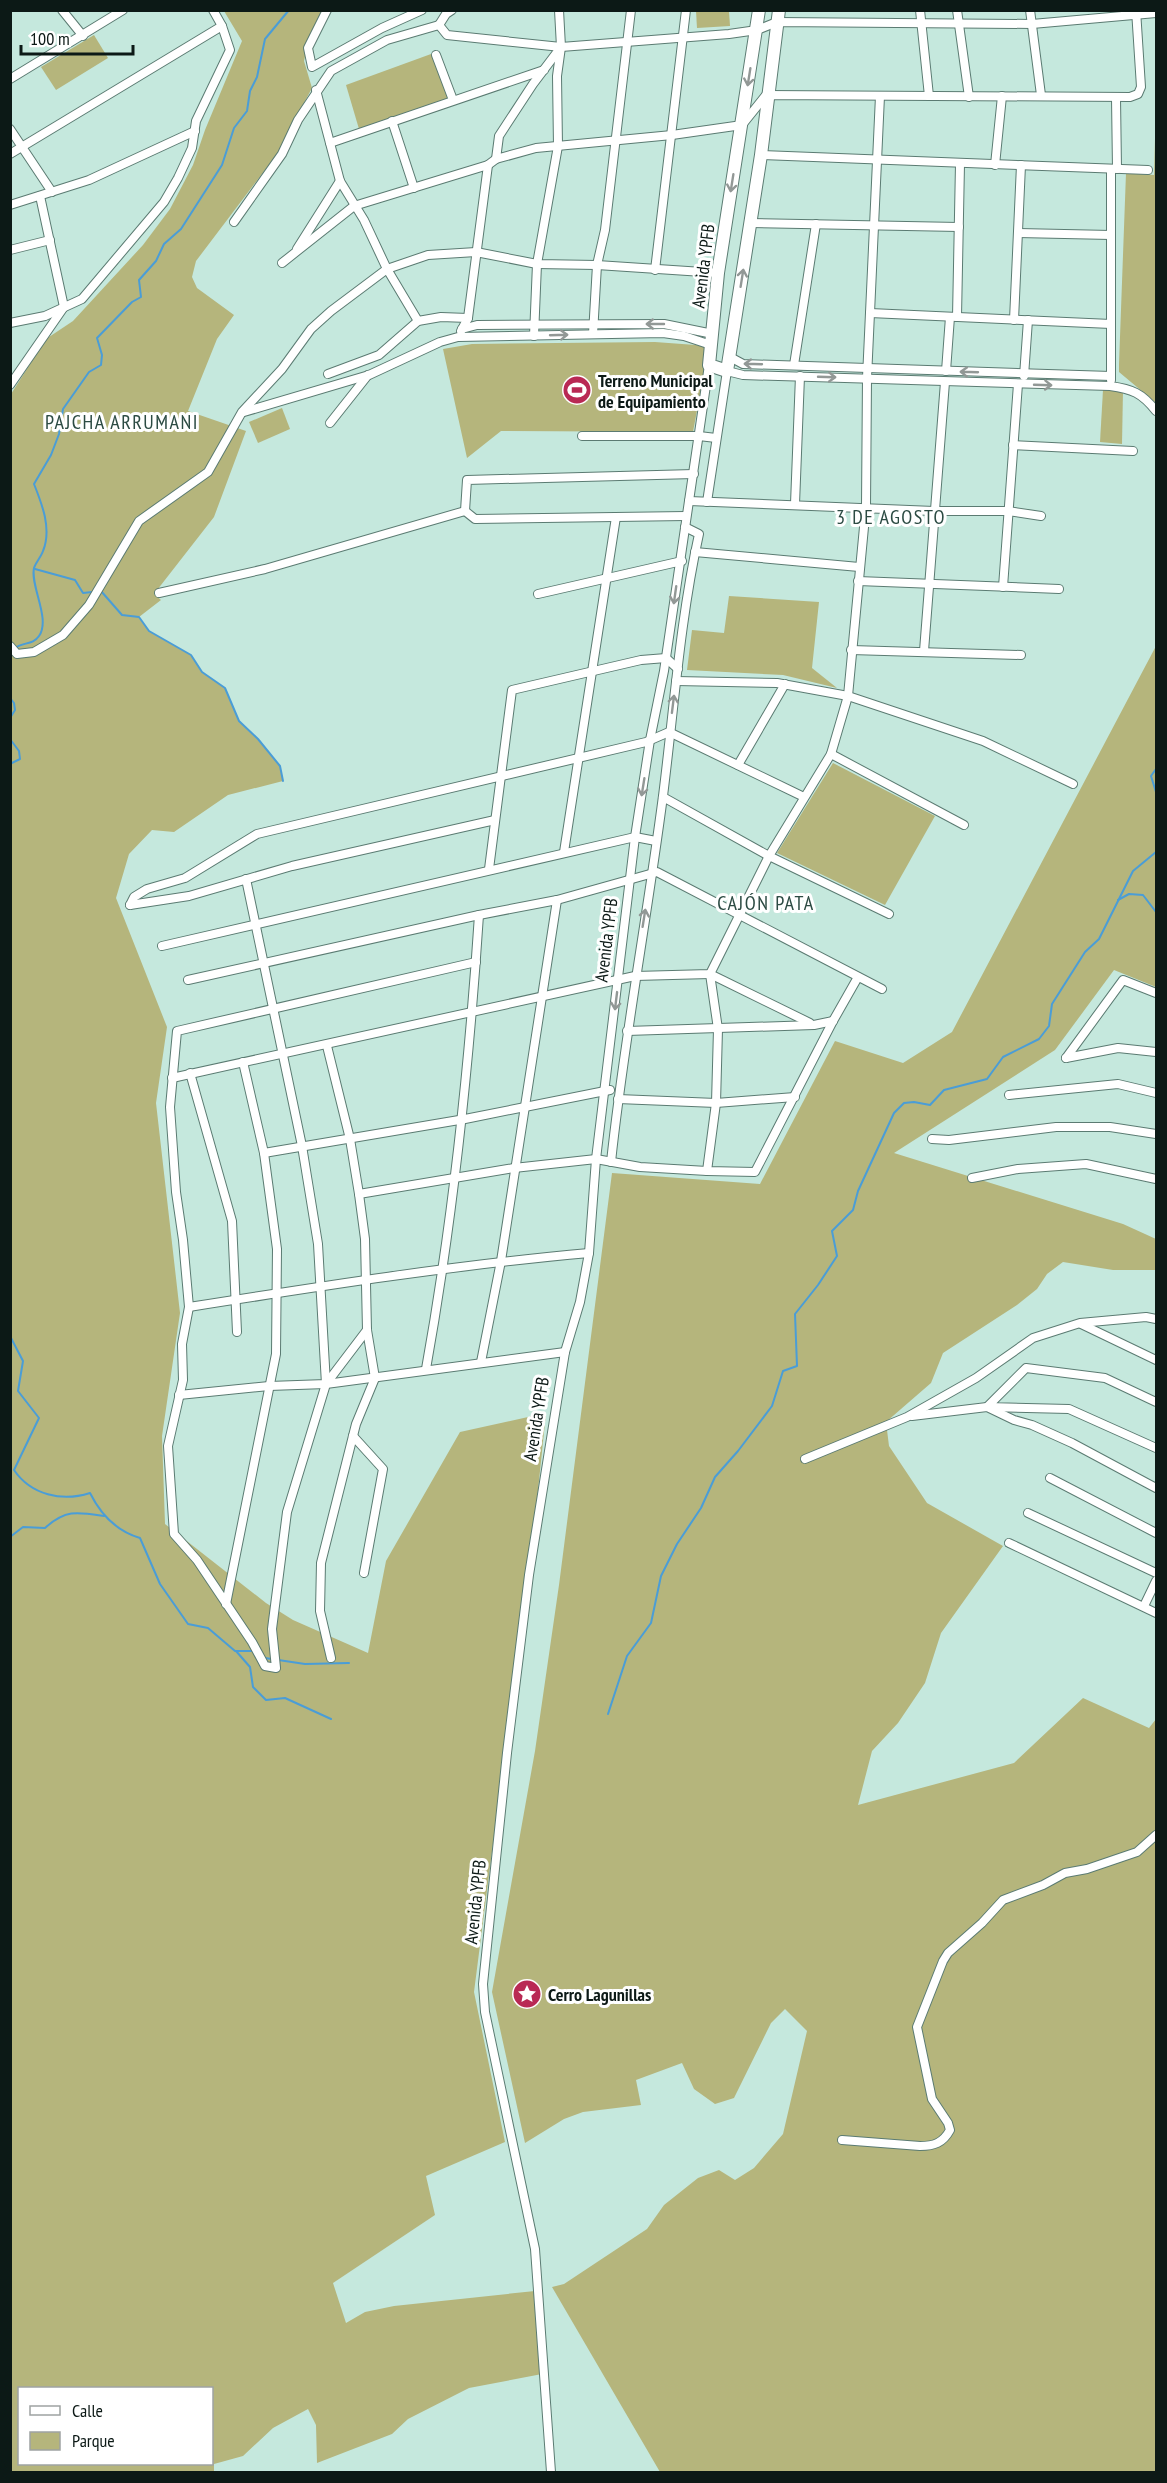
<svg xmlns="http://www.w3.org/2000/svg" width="1167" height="2483" viewBox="0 0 1167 2483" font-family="'PT Sans Narrow',sans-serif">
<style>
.green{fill:#b5b57c;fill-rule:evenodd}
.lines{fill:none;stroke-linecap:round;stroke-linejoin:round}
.stream{stroke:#4a9dd7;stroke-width:2}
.street-casing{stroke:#5b7b72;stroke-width:10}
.secondary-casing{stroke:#5b7b72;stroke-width:14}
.street{stroke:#fff;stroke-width:8}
.secondary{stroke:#fff;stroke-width:12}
.oneway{stroke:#929896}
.labels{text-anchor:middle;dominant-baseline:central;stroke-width:6;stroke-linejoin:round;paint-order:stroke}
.street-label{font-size:18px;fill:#0c1916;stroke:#fff}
.poi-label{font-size:18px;font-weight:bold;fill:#0c1916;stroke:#fff;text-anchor:start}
.neighbourhood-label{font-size:20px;letter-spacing:1.5px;fill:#2c4b43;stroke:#fff}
</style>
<rect width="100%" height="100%" fill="#c5e8dd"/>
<g class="green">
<path d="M 224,11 L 325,11 L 307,48 L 304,61 L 312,88 L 277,154 L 196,261 L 192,277 L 197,288 L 234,315 L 217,339 L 188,411 L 246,431 L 214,517 L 154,594 L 161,600 L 139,617 L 149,631 L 191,655 L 202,672 L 225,688 L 239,721 L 258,739 L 280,766 L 283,781 L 228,795 L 174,832 L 152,830 L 129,854 L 116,898 L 167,1027 L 156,1103 L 180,1313 L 162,1436 L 165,1524 L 266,1603 L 293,1620 L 368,1653 L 386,1561 L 460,1432 L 546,1413 L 537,1500 L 474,1992 L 505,2142 L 426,2176 L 435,2215 L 333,2283 L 346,2323 L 365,2312 L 394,2306 L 535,2291 L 542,2374 L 469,2388 L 408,2419 L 392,2434 L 317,2463 L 316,2425 L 308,2409 L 273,2428 L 243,2456 L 214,2464 L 214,2472 L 11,2472 L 11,394 L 46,339 L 73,321 L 143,245 L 170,209 L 193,165 L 205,130 L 242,41 ZM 20,2388 L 212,2388 L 212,2464 L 20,2464 Z"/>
<path d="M 696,11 L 729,11 L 730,26 L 697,28 Z"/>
<path d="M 94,35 L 108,58 L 56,90 L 41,67 Z"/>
<path d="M 431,54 L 450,99 L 359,129 L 346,85 Z"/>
<path d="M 1156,102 L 1156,403 L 1119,372 L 1119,364 L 1126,173 L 1154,175 Z"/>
<path d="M 655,342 L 709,346 L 693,432 L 501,431 L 467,458 L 443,349 L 472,344 Z"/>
<path d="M 1103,390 L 1123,390 L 1122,444 L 1100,442 Z"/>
<path d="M 282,408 L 290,429 L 258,443 L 249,422 Z"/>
<path d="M 729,596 L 819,602 L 812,668 L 837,688 L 783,675 L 687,670 L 692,630 L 724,633 Z"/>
<path d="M 1156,646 L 1156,987 L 1114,970 L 1055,1050 L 894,1153 L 1123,1224 L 1156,1239 L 1156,1270 L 1113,1270 L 1063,1262 L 1047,1274 L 1037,1289 L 1017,1305 L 943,1353 L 931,1383 L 886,1422 L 889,1446 L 927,1503 L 1003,1546 L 941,1633 L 925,1683 L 898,1723 L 872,1751 L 858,1805 L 1014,1763 L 1083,1698 L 1149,1728 L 1156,1719 L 1156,2472 L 660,2472 L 552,2287 L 564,2284 L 647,2229 L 664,2205 L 698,2178 L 719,2170 L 735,2180 L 754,2168 L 783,2134 L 807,2031 L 785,2009 L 771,2023 L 734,2098 L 715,2104 L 694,2089 L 682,2063 L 636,2080 L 641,2105 L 583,2112 L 564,2119 L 525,2143 L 492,1992 L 535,1751 L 559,1585 L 612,1173 L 760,1184 L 835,1041 L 903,1063 L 952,1032 Z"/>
<path d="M 833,763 L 935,816 L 885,905 L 777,853 Z"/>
</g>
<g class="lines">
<g class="stream">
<path d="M 35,569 L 75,580 L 83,593 L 92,592"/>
<path d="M 101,591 L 122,615 L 139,617 L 149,631 L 191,655 L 202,672 L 225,688 L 239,721 L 258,739 L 280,766 L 283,781"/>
<path d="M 15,648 C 23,642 33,645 39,636 C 51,619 30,586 34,568 C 36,562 41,557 43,551 C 52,529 42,504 34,484 L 51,455 L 59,434 L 63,409 L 89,372 L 101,365 L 102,355 L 97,338 L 132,302 L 141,297 L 139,280 L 156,261 L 164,244 L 181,229 L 222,165 L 234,128 L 247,111 L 250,91 L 257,77 L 265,39 L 289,10"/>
<path d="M 10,698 L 14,703 L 15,710 L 10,718"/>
<path d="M 10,739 L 19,751 L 20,759 L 10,764"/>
<path d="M 1156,769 L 1151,776 L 1156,792"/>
<path d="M 1118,900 L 1129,894 L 1143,895 L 1156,912"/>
<path d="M 10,1336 L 23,1361 L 18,1391 L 39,1418 L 14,1470 C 31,1495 62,1502 90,1493 C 101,1515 116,1531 140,1538 L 160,1584 L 188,1624 L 208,1628 L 235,1651 L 253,1651"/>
<path d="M 10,1537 L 23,1527 L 45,1528 C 66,1509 78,1512 104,1516"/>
<path d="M 236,1651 L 250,1667 L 253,1687 L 266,1700 L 285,1698 L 331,1719"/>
<path d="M 265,1658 L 305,1664 L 349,1663"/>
<path d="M 608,1714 L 627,1656 L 651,1623 L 661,1576 L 677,1544 L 701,1508 L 715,1477 L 738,1451 L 772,1406 L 783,1371 L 797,1366 L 795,1314 L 818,1285 L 837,1256 L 832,1231 L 853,1210 L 858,1191 L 894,1113 L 904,1103 L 914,1102 L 930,1105 L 944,1090 L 987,1079 L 1003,1057 L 1039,1039 L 1049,1026 L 1052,1004 L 1085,952 L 1099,939 L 1133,871 L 1156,852"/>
</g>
<g class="street-casing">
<g id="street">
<path d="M 62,10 L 83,36"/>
<path d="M 327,10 L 308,48 L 312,67 L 382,28 L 422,10"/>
<path d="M 452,10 L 446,14 L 439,25 L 447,35 L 561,47 L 729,34 L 757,30 L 777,22 L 1032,24 L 1156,13"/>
<path d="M 920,10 L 929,96"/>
<path d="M 957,10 L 969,97"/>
<path d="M 1030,10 L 1041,95"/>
<path d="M 561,47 L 533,84 L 499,136 L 496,159 L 536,148 L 672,135 L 742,125 L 766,95 L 1130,97 L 1138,94 L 1141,87 L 1136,10"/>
<path d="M 436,55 L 453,100"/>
<path d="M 10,79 L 123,10"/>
<path d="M 316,90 L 340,181 L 364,220 L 387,269 L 418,321"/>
<path d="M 1116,98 L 1117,169"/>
<path d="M 392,121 L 414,188"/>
<path d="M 10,129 L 52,192"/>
<path d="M 330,143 L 544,70"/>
<path d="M 10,154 L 222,26"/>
<path d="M 761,155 L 1148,170"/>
<path d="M 995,165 L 1002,96"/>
<path d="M 1111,169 L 1111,380"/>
<path d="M 10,205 L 89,180 L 195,131"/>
<path d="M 234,222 L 282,154 L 298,120 L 331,71 L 387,40 L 439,25"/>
<path d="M 750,223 L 959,227"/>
<path d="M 1018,233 L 1111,235"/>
<path d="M 297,249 L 340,181"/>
<path d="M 10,250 L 50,240"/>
<path d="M 282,263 L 354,206 L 488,165 L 496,159"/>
<path d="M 655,270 L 686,10"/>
<path d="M 870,313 L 1111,324"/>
<path d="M 957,317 L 960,164"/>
<path d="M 1014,320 L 1021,165"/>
<path d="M 10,323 L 45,316 L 82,299 L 164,202 L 178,178 L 192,148 L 196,121 L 230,50 L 222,26 L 213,10"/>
<path d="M 462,329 L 477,325 L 664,324 L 713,334"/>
<path d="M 461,331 L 468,318 L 488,165"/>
<path d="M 593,334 L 597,265 L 605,230 L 631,10"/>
<path d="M 534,336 L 537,264 L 558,146 L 557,76 L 561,47 L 559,10"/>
<path d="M 730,357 L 743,364 L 1111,376"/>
<path d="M 794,365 L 816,224"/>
<path d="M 946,371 L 950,317"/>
<path d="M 328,374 L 379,355 L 418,321 L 441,317 L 468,318"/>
<path d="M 1024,376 L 1028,320"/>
<path d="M 10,385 L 64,307 L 40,196"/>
<path d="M 244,412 L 369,375 L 440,342 L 458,337 L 663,333 L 684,336 L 711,345"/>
<path d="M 330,423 L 368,375"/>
<path d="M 582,436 L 699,436 L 716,438"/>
<path d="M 1013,445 L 1133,451"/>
<path d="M 689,501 L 934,511 L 1008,511 L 1041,516"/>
<path d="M 707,502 L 727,371 L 743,375 L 1110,386 C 1132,389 1142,393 1156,411"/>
<path d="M 795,504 L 800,376"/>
<path d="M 465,511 L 467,480 L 694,474"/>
<path d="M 695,552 L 859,567"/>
<path d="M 858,581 L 1059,589"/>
<path d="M 1003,587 L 1018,384"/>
<path d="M 159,593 L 265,569 L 465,511 L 475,519 L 686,516"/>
<path d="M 538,594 L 682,561"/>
<path d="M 10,646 L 17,654 L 34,652 L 63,635 L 89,605 L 139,521 L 208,472 L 242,412 L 282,369 L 311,329 L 331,311 L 387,269 L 428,255 L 476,252 L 537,264 L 597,265 L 718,273"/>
<path d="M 851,650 L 1021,655"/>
<path d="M 924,651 L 945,382"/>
<path d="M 676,681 L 777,683 L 848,696 L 983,741 L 1073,784"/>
<path d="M 831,754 L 964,825"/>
<path d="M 738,765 L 785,684"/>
<path d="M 663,797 L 769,856 L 889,914"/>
<path d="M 564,852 L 616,517"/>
<path d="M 489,869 L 512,690 L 641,660 L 666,658 L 678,669"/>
<path d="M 246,879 L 302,1146 L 318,1244 L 326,1384"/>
<path d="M 130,905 L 134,897 L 147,889 L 185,878 L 257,834 L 646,742 L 669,732 L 804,797"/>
<path d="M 130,905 L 189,896 L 292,866 L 495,820"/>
<path d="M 162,946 L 635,837 L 656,841"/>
<path d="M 710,974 L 810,1023"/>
<path d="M 188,980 L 479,915 L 557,900 L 657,872 L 882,989"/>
<path d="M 627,1031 L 814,1025 L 833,1021"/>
<path d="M 327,1046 L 350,1139 L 359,1194 L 365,1239 L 367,1330 L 375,1378 L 356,1424 L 321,1563 L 320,1611 L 331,1658"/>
<path d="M 1066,1058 L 1123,980 L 1156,993"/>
<path d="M 1066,1058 L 1118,1048 L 1156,1052"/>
<path d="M 190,1073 L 232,1221 L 237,1332"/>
<path d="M 172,1078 L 635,976 L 710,974 L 769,856 L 831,754 L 848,696 L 866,506 L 867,378 L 880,96"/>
<path d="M 1009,1095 L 1118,1084 L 1156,1093"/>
<path d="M 618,1099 L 716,1103 L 795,1097"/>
<path d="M 932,1139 L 949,1140 L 1056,1127 L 1110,1127 L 1156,1134"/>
<path d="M 264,1153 L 465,1119 L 610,1090"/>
<path d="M 611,1162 C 624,1040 647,919 663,796 C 674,709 680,620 699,534 L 685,527"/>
<path d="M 707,1171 L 716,1103 L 718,1029 L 710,974"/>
<path d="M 972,1178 L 1018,1169 L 1086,1164 L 1156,1179"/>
<path d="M 359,1194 L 514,1168 L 596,1159 L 640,1167 L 707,1171 L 755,1172 L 833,1021 L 858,977"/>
<path d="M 189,1307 C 322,1286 455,1265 589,1253"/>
<path d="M 1081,1324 L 1156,1360"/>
<path d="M 367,1330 L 326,1384 L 287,1512 L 272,1629 L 276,1668 L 265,1666 L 252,1642 L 197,1560 L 174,1534 L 168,1446 L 183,1380 L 182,1344 L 189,1307 L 183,1240 L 176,1192 L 170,1107 L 177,1031 L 476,962"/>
<path d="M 481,1362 L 501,1261 L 557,900"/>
<path d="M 426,1369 C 453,1219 469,1067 479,915"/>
<path d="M 179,1395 L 269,1386 L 326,1384 L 565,1352"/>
<path d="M 1156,1402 L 1105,1378 L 1026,1368 L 987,1407 L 1069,1409 L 1156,1448"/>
<path d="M 912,1416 L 987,1407 L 1014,1420 L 1032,1425 L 1072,1443 L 1156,1488"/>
<path d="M 353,1436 L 383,1469 L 364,1573"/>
<path d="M 805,1459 L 907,1417 L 976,1378 L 1033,1338 L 1080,1323 L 1146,1317 L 1156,1319"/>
<path d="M 1050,1478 L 1156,1533"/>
<path d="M 1028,1513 L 1156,1573"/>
<path d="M 1009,1543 L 1156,1613"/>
<path d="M 226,1604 L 276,1354 L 277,1249 L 264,1153 L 243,1062"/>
<path d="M 1144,1606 L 1156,1581"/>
<path d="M 842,2140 L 920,2146 C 934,2146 943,2143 950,2130 L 948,2123 L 932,2099 L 917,2027 L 943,1961 L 948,1953 L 982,1923 L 1003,1900 L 1043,1885 L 1065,1873 L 1087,1869 L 1137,1852 L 1156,1835"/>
<path d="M 551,2472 L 535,2249 L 485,2012 L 483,1984 L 507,1753 L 529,1575 L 565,1352 L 580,1302 L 589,1253 L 596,1159 L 635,837 L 650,740 L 664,671 L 709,365"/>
</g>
</g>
<g class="secondary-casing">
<path id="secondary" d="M 759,10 L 718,273 L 709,365 L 727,371 L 761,155 L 779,10"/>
</g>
<use href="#street" class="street"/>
<use href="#secondary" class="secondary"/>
</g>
<defs><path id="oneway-shaft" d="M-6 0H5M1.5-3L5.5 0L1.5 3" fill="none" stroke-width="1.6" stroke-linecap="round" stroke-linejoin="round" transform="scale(1.5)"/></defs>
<g class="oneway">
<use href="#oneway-shaft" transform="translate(749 77) rotate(99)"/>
<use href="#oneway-shaft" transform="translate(732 183) rotate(99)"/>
<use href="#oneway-shaft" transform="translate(742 278) rotate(-81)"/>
<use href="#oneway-shaft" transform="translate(655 324) rotate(180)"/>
<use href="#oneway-shaft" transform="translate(559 335) rotate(-2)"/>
<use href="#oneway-shaft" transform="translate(753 364) rotate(-178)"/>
<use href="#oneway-shaft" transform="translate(969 372) rotate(-178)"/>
<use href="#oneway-shaft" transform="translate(827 377) rotate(2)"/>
<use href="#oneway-shaft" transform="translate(1043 385) rotate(2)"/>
<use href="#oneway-shaft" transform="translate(675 595) rotate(98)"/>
<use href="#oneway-shaft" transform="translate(673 704) rotate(-83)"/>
<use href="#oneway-shaft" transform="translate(643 787) rotate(99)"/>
<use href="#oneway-shaft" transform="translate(644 918) rotate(-81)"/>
<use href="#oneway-shaft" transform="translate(616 1001) rotate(97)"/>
</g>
<defs>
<g id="stadium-disc" transform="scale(1.5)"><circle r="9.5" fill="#b92954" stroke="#fff"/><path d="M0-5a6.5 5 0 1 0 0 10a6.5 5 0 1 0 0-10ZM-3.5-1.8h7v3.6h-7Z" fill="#fff"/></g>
<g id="sight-disc" transform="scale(1.5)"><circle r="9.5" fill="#b92954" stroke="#fff"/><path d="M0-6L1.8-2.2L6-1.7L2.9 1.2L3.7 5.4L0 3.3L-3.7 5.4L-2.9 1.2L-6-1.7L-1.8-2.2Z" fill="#fff"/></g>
</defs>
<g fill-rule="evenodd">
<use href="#stadium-disc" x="577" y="390"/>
<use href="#sight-disc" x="527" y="1994"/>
</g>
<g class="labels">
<g class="street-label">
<text transform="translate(703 266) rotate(-83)">Avenida YPFB</text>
<text transform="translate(606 940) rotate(-83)">Avenida YPFB</text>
<text transform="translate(536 1419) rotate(-81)">Avenida YPFB</text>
<text transform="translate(475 1902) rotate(-84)">Avenida YPFB</text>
</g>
<g class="poi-label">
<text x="598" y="380">Terreno Municipal<tspan x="598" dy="21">de Equipamiento</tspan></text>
<text x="548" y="1994">Cerro Lagunillas</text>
</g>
<g class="neighbourhood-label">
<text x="122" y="422">PAJCHA ARRUMANI</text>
<text x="891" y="517">3 DE AGOSTO</text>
<text x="766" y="903">CAJÓN PATA</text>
</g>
</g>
<rect width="1167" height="2483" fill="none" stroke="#0c1916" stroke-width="24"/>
<rect x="18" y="2387" width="195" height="78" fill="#ffffff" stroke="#9ea3a2" stroke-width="1.5"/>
<rect x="30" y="2406" width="30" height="9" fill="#ffffff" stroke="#9ea3a2" stroke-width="1.5"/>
<text x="72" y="2417" font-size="18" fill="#0c1916">Calle</text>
<rect x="30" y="2432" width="30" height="18" fill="#b5b57c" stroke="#9ea3a2" stroke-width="1.5"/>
<text x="72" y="2447" font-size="18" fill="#0c1916">Parque</text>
<path d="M21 45v9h112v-9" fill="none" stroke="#0c1916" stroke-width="3"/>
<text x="30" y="45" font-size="18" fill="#0c1916" stroke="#ffffff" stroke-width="4.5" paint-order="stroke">100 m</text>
</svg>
